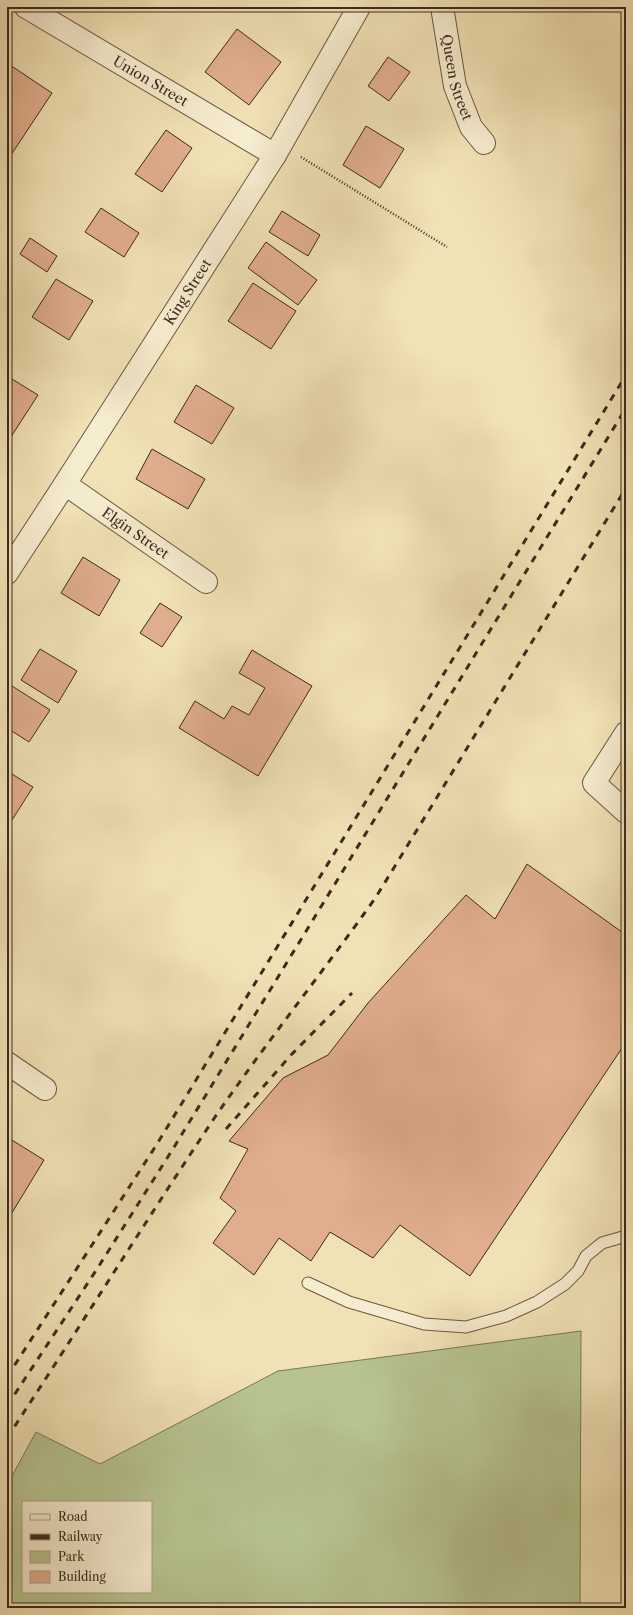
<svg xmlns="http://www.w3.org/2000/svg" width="633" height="1615" viewBox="0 0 633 1615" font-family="'Libre Caslon Text',serif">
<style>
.green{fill:#b7c490;stroke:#7a7756;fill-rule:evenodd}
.building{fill:#e1ae8d;stroke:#3d2a1c}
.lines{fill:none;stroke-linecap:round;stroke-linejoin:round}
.lane-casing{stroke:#6a5842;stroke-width:13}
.street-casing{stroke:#6a5842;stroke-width:24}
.path{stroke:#3d2a1c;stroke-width:2.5;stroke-dasharray:1 2;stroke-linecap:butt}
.lane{stroke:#f6eccf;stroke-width:11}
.street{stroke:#f6eccf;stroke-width:22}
.rail{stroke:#3d2a1c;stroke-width:3;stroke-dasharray:7 7;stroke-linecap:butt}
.labels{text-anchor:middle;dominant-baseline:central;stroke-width:3.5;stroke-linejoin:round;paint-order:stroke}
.street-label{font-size:14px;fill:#3d2a1c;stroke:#f6eccf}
</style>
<rect width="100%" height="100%" fill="#f1e2b5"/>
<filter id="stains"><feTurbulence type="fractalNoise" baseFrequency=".005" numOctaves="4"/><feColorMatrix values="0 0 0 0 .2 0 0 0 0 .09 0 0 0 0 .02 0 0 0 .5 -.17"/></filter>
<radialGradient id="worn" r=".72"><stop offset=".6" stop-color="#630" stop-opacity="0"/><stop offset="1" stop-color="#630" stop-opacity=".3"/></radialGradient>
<path class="green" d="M 581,1331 L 580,1608 L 7,1608 L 7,1485 L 36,1432 L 100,1464 L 278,1371 ZM 23,1502 L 151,1502 L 151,1592 L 23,1592 Z"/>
<g class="building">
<path d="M 237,29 L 281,62 L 249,105 L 205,72 Z"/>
<path d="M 388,57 L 410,72 L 389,101 L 368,86 Z"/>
<path d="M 7,63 L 52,93 L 7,161 Z"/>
<path d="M 366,126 L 404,149 L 380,188 L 343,165 Z"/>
<path d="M 166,130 L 192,148 L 162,192 L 135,174 Z"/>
<path d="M 101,208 L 139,233 L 124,257 L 85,232 Z"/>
<path d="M 282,211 L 320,235 L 308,256 L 269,232 Z"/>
<path d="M 30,238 L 57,256 L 47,272 L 20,254 Z"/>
<path d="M 266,242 L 317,280 L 298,305 L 248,268 Z"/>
<path d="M 56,279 L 93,301 L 69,340 L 32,317 Z"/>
<path d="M 253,283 L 296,311 L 271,349 L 228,321 Z"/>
<path d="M 7,376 L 38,395 L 7,443 Z"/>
<path d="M 196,385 L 234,408 L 212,444 L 174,422 Z"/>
<path d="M 152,449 L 205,479 L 188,509 L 136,479 Z"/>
<path d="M 83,557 L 120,580 L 99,616 L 61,593 Z"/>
<path d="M 160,603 L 182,617 L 162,647 L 140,633 Z"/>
<path d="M 40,649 L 77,671 L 58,703 L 21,680 Z"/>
<path d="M 252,650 L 312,686 L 258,776 L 179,728 L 195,701 L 224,719 L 232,706 L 249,715 L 265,688 L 239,673 Z"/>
<path d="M 12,686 L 50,710 L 29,742 L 7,728 L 7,693 Z"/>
<path d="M 7,771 L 33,787 L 12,820 L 7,817 Z"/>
<path d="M 527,864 L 626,935 L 626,1042 L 470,1276 L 400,1225 L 373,1258 L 330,1232 L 311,1261 L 279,1238 L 254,1275 L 213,1243 L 236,1211 L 220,1198 L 248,1149 L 229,1141 L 283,1078 L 328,1055 L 368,1003 L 466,895 L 495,919 Z"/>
<path d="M 7,1137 L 44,1160 L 7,1221 Z"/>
</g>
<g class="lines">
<g class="lane-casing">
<path id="lane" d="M 308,1283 L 349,1302 L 424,1324 L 466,1327 L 506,1316 L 537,1302 L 565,1284 L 578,1271 L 586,1256 L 602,1243 L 626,1236"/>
</g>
<g class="street-casing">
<g id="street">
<path id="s1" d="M 26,7 L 275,155"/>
<path id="s2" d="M 442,7 L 455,86 L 471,127 L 484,143"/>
<path id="s3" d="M 65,484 L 206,582"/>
<path id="s4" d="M 7,573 L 65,484 L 275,155 L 359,7"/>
<path d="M 626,733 L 594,783 L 626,812"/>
<path d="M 7,1063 L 45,1089"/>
</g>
</g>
<path class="path" d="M 301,157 L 447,247"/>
<use href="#lane" class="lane"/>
<use href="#street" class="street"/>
<g class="rail">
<path d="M 226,1129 L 291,1055 L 352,993"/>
<path d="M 7,1377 L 157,1144 L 626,375"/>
<path d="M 7,1406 L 97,1269 L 171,1152 L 626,408"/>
<path d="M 7,1438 C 76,1333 143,1225 213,1120 C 265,1044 323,972 376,897 L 626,488"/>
</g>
</g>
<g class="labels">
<g class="street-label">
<text stroke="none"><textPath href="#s2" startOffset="72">Queen Street</textPath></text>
<text stroke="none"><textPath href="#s1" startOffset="145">Union Street</textPath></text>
<text stroke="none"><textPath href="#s4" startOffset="334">King Street</textPath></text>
<text stroke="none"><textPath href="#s3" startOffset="86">Elgin Street</textPath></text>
</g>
</g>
<rect width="633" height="1615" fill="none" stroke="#f1e2b5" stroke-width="24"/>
<rect x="8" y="8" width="617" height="1599" fill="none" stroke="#3d2a1c" stroke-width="2"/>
<rect x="12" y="12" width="609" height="1591" fill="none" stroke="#3d2a1c"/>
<rect x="22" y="1501" width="130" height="92" fill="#f6eccf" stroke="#ac9e87"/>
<rect x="30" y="1514" width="20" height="6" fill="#f6eccf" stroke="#ac9e87"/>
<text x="58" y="1521" font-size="12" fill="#3d2a1c">Road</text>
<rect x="30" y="1534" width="20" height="6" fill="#3d2a1c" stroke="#ac9e87"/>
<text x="58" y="1541" font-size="12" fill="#3d2a1c">Railway</text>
<rect x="30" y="1551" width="20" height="12" fill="#b7c490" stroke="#ac9e87"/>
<text x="58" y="1561" font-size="12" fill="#3d2a1c">Park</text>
<rect x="30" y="1571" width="20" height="12" fill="#e1ae8d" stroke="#ac9e87"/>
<text x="58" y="1581" font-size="12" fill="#3d2a1c">Building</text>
<rect width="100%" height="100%" filter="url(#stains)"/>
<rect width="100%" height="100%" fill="url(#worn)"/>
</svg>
